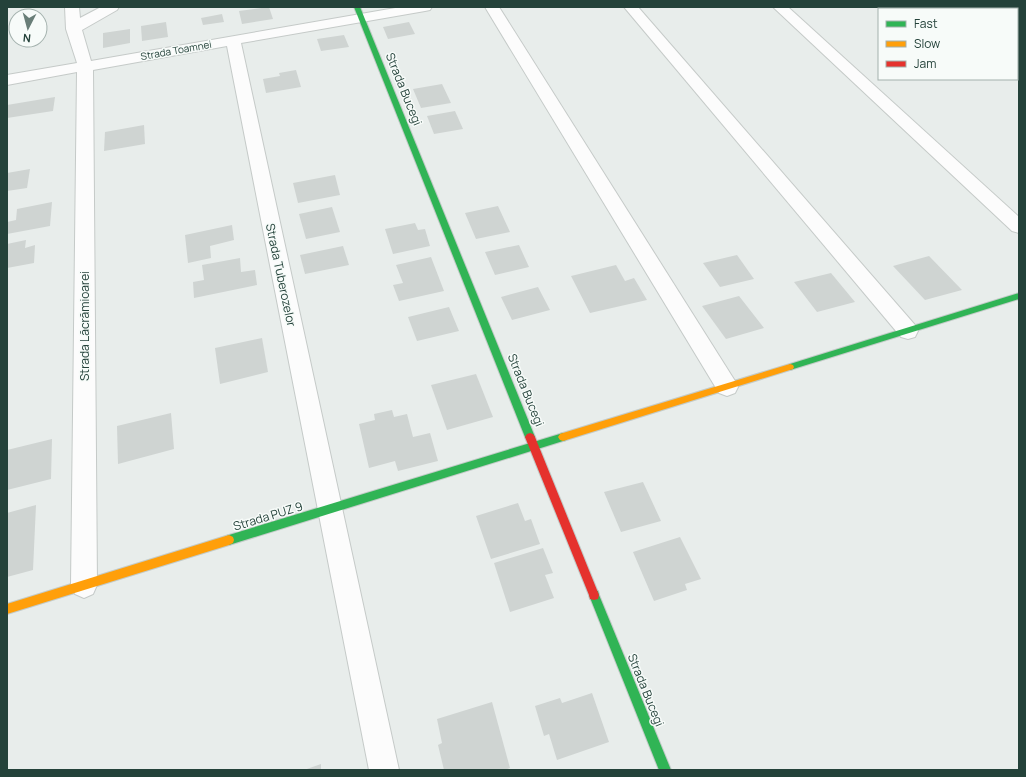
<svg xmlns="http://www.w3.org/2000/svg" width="1026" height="777" viewBox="0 0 1026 777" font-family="Manrope,sans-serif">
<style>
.building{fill:#cfd4d2}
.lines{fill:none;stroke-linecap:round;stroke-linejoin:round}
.street-casing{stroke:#c5cac8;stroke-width:2}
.fast-casing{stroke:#c3cbc8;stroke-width:2}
.slow-casing{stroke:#c3cbc8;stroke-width:2}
.jam-casing{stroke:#c3cbc8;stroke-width:2}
.street{fill:#fcfcfc;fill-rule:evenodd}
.fast{fill:#30b455;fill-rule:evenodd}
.slow{fill:#ff9f0a;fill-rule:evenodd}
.jam{fill:#e5322d;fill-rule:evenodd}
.labels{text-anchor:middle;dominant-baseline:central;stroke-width:3;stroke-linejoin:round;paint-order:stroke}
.far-street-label{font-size:10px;fill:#24423a;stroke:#f7fbf9}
.street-label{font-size:12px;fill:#24423a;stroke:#f7fbf9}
</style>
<rect width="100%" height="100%" fill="#e8edeb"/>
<g class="building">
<path d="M 269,7 L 273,19 L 242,24 L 239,11 Z"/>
<path d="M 222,14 L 224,22 L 203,25 L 201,18 Z"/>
<path d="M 166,22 L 168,37 L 142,41 L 141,26 Z"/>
<path d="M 409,22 L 415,34 L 388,39 L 383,27 Z"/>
<path d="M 130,29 L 130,43 L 103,48 L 103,33 Z"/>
<path d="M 344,35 L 349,47 L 321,51 L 317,39 Z"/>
<path d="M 296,70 L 301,87 L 266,93 L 263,79 L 280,76 L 279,73 Z"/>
<path d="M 442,84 L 451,103 L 421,108 L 413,89 Z"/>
<path d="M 55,97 L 53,111 L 7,118 L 7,105 Z"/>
<path d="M 455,111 L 463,129 L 434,134 L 427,116 Z"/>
<path d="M 144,125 L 145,144 L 104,151 L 105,132 Z"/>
<path d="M 30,169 L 27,188 L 7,191 L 7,173 Z"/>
<path d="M 335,175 L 340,195 L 298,203 L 293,183 Z"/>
<path d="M 52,202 L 50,226 L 7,234 L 7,222 L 16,220 L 17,209 Z"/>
<path d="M 498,206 L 510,232 L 476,239 L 465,213 Z"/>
<path d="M 332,207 L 340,232 L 306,239 L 299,214 Z"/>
<path d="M 415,223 L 418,230 L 425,229 L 430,246 L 393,254 L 385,229 Z"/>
<path d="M 232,225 L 234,240 L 210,246 L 211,258 L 188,263 L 185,235 Z"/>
<path d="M 26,240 L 25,248 L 35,245 L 34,263 L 7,268 L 7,244 Z"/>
<path d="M 519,245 L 529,267 L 495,275 L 485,252 Z"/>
<path d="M 343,246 L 349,265 L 305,274 L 300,255 Z"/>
<path d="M 737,255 L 754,279 L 720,287 L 703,263 Z"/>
<path d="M 929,256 L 962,290 L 925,300 L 893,266 Z"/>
<path d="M 431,257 L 444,291 L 399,301 L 393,285 L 403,283 L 396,265 Z"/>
<path d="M 240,258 L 241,272 L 255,270 L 257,285 L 194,298 L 193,282 L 204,280 L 202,265 Z"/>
<path d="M 616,265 L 625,281 L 634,278 L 647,300 L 590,313 L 571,276 Z"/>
<path d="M 831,273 L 855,302 L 817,312 L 794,282 Z"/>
<path d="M 538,287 L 550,310 L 512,320 L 501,297 Z"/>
<path d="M 739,296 L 764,328 L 726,339 L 702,306 Z"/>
<path d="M 449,307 L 459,331 L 417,341 L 408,317 Z"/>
<path d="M 262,338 L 268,372 L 220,384 L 215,348 Z"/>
<path d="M 476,374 L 493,417 L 447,430 L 431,385 Z"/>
<path d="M 392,410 L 394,417 L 407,414 L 413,437 L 430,433 L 438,461 L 398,471 L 395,461 L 369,468 L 359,424 L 375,420 L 374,414 Z"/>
<path d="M 171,413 L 174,449 L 118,464 L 117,426 Z"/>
<path d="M 52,439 L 51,479 L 7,490 L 7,450 Z"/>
<path d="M 643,482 L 661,521 L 621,532 L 604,492 Z"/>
<path d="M 518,503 L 525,521 L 531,519 L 540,544 L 491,559 L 476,516 Z"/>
<path d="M 36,505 L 33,570 L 7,577 L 7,513 Z"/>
<path d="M 680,537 L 701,579 L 685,584 L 687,590 L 654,601 L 633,552 Z"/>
<path d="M 543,548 L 553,573 L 545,575 L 554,598 L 510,612 L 494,563 Z"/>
<path d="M 592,693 L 609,742 L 557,760 L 549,734 L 544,736 L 535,706 L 560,698 L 562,703 Z"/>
<path d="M 492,702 L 510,768 L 505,770 L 444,770 L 438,745 L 442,743 L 437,719 Z"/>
<path d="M 321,764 L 321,770 L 304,770 Z"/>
</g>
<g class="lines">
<g class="street-casing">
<g id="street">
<path d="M 65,7 L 79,7 L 80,18 L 101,7 L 119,7 L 117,10 L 82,30 L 91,61 L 401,7 L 432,7 L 430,10 L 425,11 L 241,43 L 399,770 L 369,770 L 227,46 L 93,70 L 97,585 L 93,594 L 84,598 L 75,594 L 71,585 L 77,72 L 7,85 L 7,75 L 77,63 L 66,29 Z"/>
<path d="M 485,7 L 499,7 L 735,381 L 738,387 L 735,393 L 727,396 L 719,393 Z"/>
<path d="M 624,7 L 638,7 L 915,325 L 918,331 L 915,337 L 908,339 L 901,337 Z"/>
<path d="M 773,7 L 788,7 L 1019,217 L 1019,233 L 1012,231 Z"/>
</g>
</g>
<g class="fast-casing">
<g id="fast">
<path d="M 354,7 L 360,7 L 535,437 L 533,440 L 530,441 L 527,440 L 525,437 Z"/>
<path d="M 1019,293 L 1019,299 L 790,370 L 786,367 L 790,364 Z"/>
<path d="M 563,433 L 566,434 L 568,437 L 566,440 L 563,441 L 229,545 L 225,543 L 224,540 L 225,537 L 229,535 Z"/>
<path d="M 594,590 L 598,591 L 599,595 L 671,770 L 659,770 L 589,595 L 590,591 Z"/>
</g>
</g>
<g class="slow-casing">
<g id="slow">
<path d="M 790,364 L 793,365 L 794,367 L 793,369 L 563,441 L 560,440 L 558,437 L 560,434 L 563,433 Z"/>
<path d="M 229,535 L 233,537 L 234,540 L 233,543 L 229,545 L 7,614 L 7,604 Z"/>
</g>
</g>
<g class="jam-casing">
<path id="jam" d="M 530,433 L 533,434 L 535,437 L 599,595 L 598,599 L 594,600 L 590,599 L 589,595 L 525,437 L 527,434 Z"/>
</g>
<use href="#street" class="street"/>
<use href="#fast" class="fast"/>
<use href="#slow" class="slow"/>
<use href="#jam" class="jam"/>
</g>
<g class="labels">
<g class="far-street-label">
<text transform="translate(176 50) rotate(-10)">Strada Toamnei</text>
</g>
<g class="street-label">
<text transform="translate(404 89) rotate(68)">Strada Bucegi</text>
<text transform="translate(281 275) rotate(78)">Strada Tuberozelor</text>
<text transform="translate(84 326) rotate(-90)">Strada Lăcrămioarei</text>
<text transform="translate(526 390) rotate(68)">Strada Bucegi</text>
<text transform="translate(268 516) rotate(-17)">Strada PUZ 9</text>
<text transform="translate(646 690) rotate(68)">Strada Bucegi</text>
</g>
</g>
<rect width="1026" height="777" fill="none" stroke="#24423a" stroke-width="16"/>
<rect x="878" y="8" width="140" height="72" fill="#f7fbf9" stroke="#a3b1ad"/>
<rect x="886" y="21" width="20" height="6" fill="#30b455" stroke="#a3b1ad"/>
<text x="914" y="28" font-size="12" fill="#24423a">Fast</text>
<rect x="886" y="41" width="20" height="6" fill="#ff9f0a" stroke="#a3b1ad"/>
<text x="914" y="48" font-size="12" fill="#24423a">Slow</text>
<rect x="886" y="61" width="20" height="6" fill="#e5322d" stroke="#a3b1ad"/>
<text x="914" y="68" font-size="12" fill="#24423a">Jam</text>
<g transform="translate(28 28) rotate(186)"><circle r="19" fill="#f7fbf9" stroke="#a3b1ad"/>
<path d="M0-3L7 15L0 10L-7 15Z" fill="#697e78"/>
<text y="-6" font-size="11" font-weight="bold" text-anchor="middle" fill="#24423a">N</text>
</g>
</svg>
